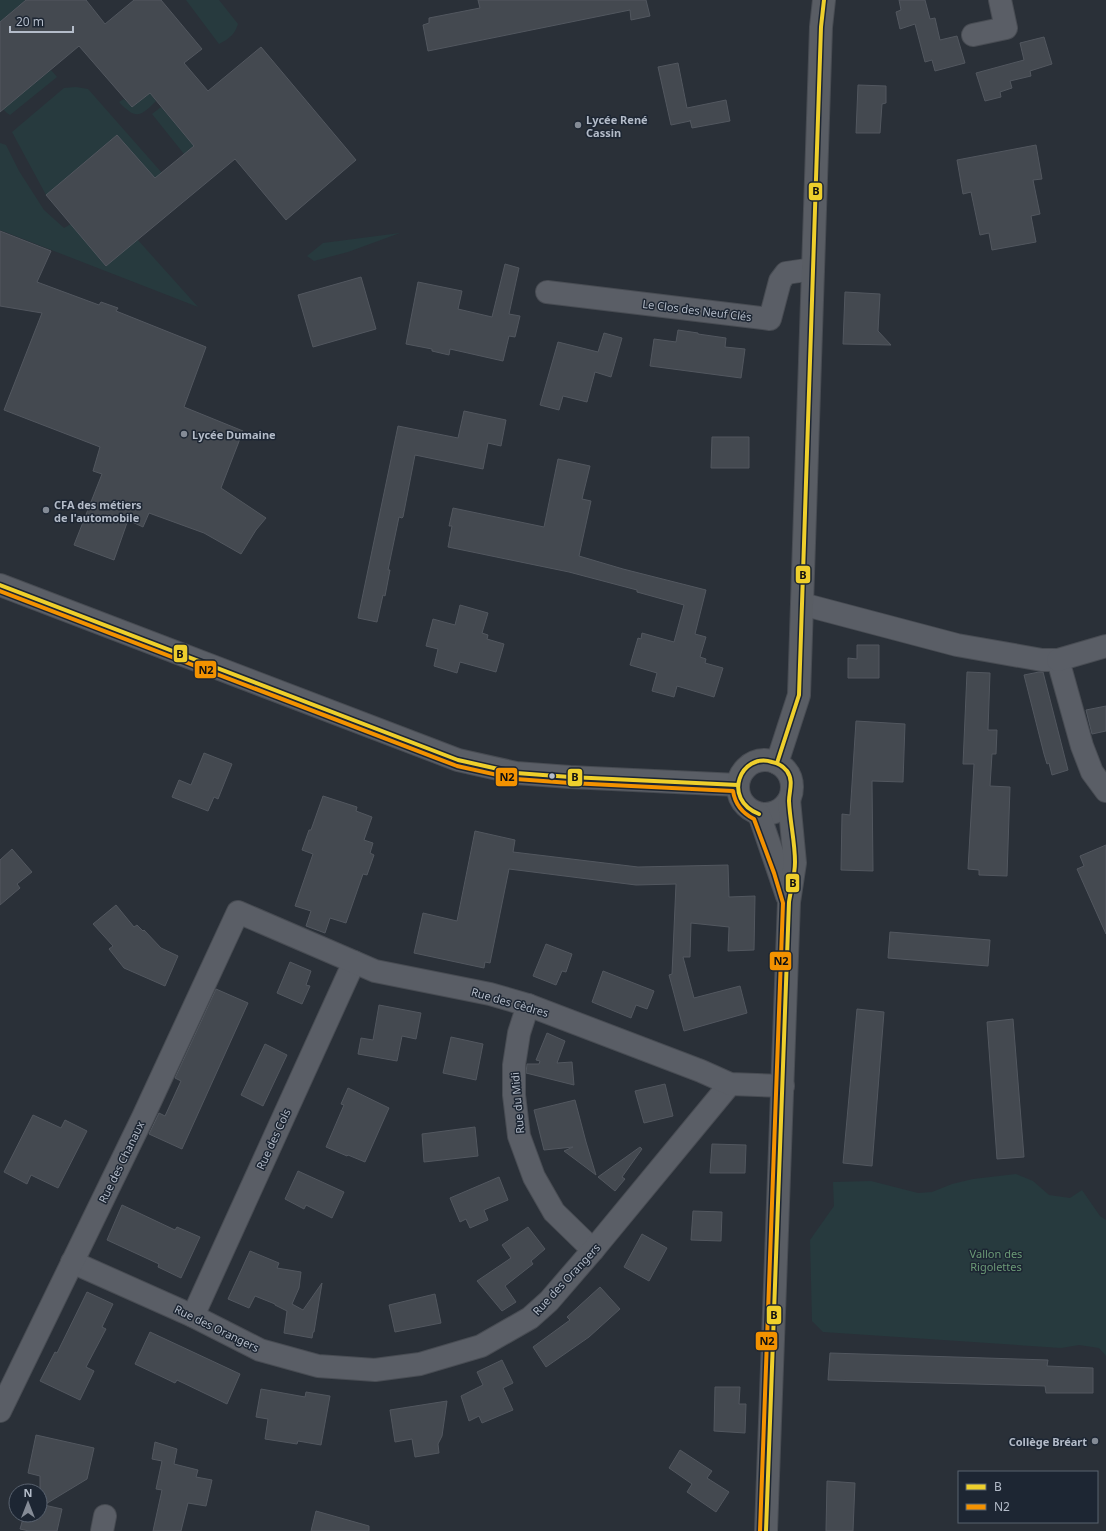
<svg xmlns="http://www.w3.org/2000/svg" width="1106" height="1531" viewBox="0 0 1106 1531" font-family="'Noto Sans',sans-serif">
<style>
.green{fill:#273a3e}
.building{fill:#444950;stroke:#52575f}
.lines{fill:none;stroke-linecap:round;stroke-linejoin:round}
.minor-casing{stroke:#484c53;stroke-width:24}
.tertiary-casing{stroke:#484c53;stroke-width:24}
.secondary-casing{stroke:#484c53;stroke-width:24}
.minor{stroke:#5a5e66;stroke-width:22}
.tertiary{stroke:#5a5e66;stroke-width:22}
.secondary{stroke:#595d64;stroke-width:22}
.bus-1-casing{stroke:#1d2633;stroke-width:7}
.bus-2-casing{stroke:#1d2633;stroke-width:7}
.bus-1{stroke:#eecf2c;stroke-width:4}
.bus-2{stroke:#f39200;stroke-width:4}
.poi-dot{fill:#848b96;stroke:#1d2633;stroke-width:1.5}
.bus-dot{fill:#b4bcc9;stroke:#1d2633;stroke-width:1.5}
.labels{text-anchor:middle;dominant-baseline:central;stroke-width:3;stroke-linejoin:round;paint-order:stroke}
.poi-label{font-size:11px;font-weight:bold;fill:#b4bcc9;stroke:#1d2633;text-anchor:start}
.street-label{font-size:11px;fill:#b4bcc9;stroke:#1d2633}
.park-label{font-size:11px;fill:#6b9a76;stroke:#1d2633}
.line-badge{stroke:#1d2633;stroke-width:1.5}
.pale-badge-label{font-size:11px;text-anchor:middle;font-weight:bold;fill:#111}
</style>
<rect width="100%" height="100%" fill="#2a3038"/>
<g class="green">
<path d="M 0,0 L 24,0 L 25,1 L 0,22 Z"/>
<path d="M 186,0 L 219,0 L 238,24 C 235,34 229,39 219,44 Z"/>
<path d="M 51,70 L 57,77 L 10,115 L 7,113 L 0,106 L 0,98 L 7,106 Z"/>
<path d="M 76,87 L 88,89 L 162,173 L 155,179 L 117,135 L 46,195 L 12,132 L 64,88 Z"/>
<path d="M 150,93 L 156,101 C 140,117 136,120 119,102 L 124,99 L 132,107 Z"/>
<path d="M 161,107 L 194,146 L 184,154 L 152,114 Z"/>
<path d="M 0,143 L 6,145 L 19,171 L 44,210 L 64,228 L 71,224 L 106,266 L 137,239 L 198,307 L 0,230 Z"/>
<path d="M 400,233 L 348,252 L 314,261 L 307,256 L 323,243 Z"/>
<path d="M 1016,1174 L 1033,1181 L 1049,1195 L 1070,1198 L 1082,1190 L 1100,1216 L 1106,1220 L 1106,1356 L 1099,1348 L 1079,1345 L 1061,1348 L 823,1332 L 812,1321 L 810,1240 L 834,1206 L 833,1182 L 871,1181 L 918,1193 L 932,1192 L 952,1184 L 973,1179 Z"/>
</g>
<g class="building">
<path d="M 26,0 L 86,0 L 105,24 L 134,0 L 161,0 L 202,49 L 184,63 L 208,91 L 261,47 L 356,160 L 286,220 L 235,159 L 106,266 L 46,195 L 117,135 L 155,178 L 194,146 L 150,93 L 132,107 L 79,46 L 0,112 L 0,22 Z"/>
<path d="M 478,0 L 646,0 L 650,16 L 631,20 L 630,10 L 428,51 L 423,25 L 429,23 L 429,18 L 480,8 Z"/>
<path d="M 899,0 L 925,0 L 930,19 L 935,18 L 940,40 L 957,36 L 965,63 L 935,71 L 932,60 L 925,62 L 915,24 L 900,29 L 896,12 L 901,10 Z"/>
<path d="M 1044,37 L 1052,64 L 1030,71 L 1031,76 L 1010,81 L 1012,88 L 1000,92 L 1001,97 L 985,101 L 976,73 L 1024,60 L 1020,43 Z"/>
<path d="M 678,63 L 687,108 L 726,100 L 730,121 L 692,128 L 690,120 L 690,121 L 671,125 L 658,67 Z"/>
<path d="M 858,85 L 886,86 L 886,103 L 882,104 L 880,133 L 856,133 Z"/>
<path d="M 1036,145 L 1042,179 L 1033,180 L 1040,214 L 1031,216 L 1036,242 L 992,250 L 989,233 L 980,235 L 971,192 L 963,194 L 957,160 Z"/>
<path d="M 0,231 L 51,251 L 37,282 L 99,305 L 101,302 L 118,308 L 116,311 L 206,347 L 184,407 L 243,431 L 221,488 L 266,518 L 256,530 L 241,554 L 204,533 L 149,513 L 143,527 L 128,520 L 114,560 L 74,545 L 102,474 L 93,471 L 100,447 L 4,410 L 42,313 L 0,306 Z"/>
<path d="M 505,264 L 519,268 L 509,314 L 520,316 L 515,337 L 509,336 L 503,361 L 450,349 L 449,355 L 432,351 L 432,349 L 406,344 L 418,282 L 462,291 L 458,309 L 492,317 Z"/>
<path d="M 361,277 L 376,329 L 313,347 L 298,295 Z"/>
<path d="M 845,292 L 880,294 L 878,331 L 891,345 L 843,344 Z"/>
<path d="M 678,330 L 698,333 L 698,334 L 726,338 L 725,347 L 745,349 L 741,378 L 650,366 L 654,339 L 676,342 Z"/>
<path d="M 604,333 L 622,338 L 611,377 L 595,372 L 587,402 L 563,396 L 559,410 L 540,405 L 558,342 L 598,352 Z"/>
<path d="M 464,411 L 506,420 L 501,446 L 488,443 L 483,469 L 415,455 L 403,517 L 402,518 L 399,517 L 388,570 L 390,570 L 385,596 L 383,595 L 377,622 L 358,618 L 398,426 L 458,438 Z"/>
<path d="M 712,437 L 749,437 L 749,468 L 711,468 Z"/>
<path d="M 558,459 L 590,466 L 582,499 L 591,501 L 579,556 L 623,569 L 706,590 L 695,634 L 706,637 L 700,657 L 706,659 L 705,663 L 723,668 L 714,697 L 677,686 L 674,697 L 652,691 L 657,673 L 630,665 L 638,638 L 641,639 L 642,633 L 674,642 L 684,605 L 637,592 L 637,590 L 569,572 L 448,547 L 452,526 L 449,526 L 453,508 L 544,527 Z"/>
<path d="M 460,605 L 488,613 L 482,633 L 488,635 L 487,639 L 504,644 L 496,672 L 460,662 L 457,673 L 434,666 L 438,649 L 426,646 L 433,619 L 455,625 Z"/>
<path d="M 857,645 L 879,645 L 879,678 L 848,678 L 848,658 L 857,659 Z"/>
<path d="M 967,672 L 990,673 L 988,730 L 997,730 L 996,754 L 992,754 L 990,786 L 1010,787 L 1007,876 L 979,875 L 979,870 L 968,869 L 974,764 L 963,764 Z"/>
<path d="M 1039,672 L 1043,672 L 1068,770 L 1052,775 L 1049,763 L 1047,764 L 1044,754 L 1024,675 Z"/>
<path d="M 1106,706 L 1106,731 L 1092,734 L 1086,710 Z"/>
<path d="M 856,721 L 905,724 L 903,782 L 872,781 L 873,871 L 841,870 L 842,814 L 850,815 Z"/>
<path d="M 204,753 L 232,764 L 218,799 L 214,797 L 208,811 L 172,797 L 179,780 L 191,785 Z"/>
<path d="M 323,796 L 357,807 L 356,811 L 372,817 L 364,840 L 373,843 L 370,853 L 374,855 L 367,875 L 363,874 L 346,923 L 330,918 L 325,933 L 306,926 L 311,911 L 295,906 L 313,854 L 302,850 L 309,830 L 311,830 Z"/>
<path d="M 475,831 L 515,840 L 513,852 L 638,867 L 728,865 L 729,897 L 755,896 L 754,950 L 728,951 L 729,927 L 691,923 L 690,957 L 683,957 L 694,998 L 740,986 L 747,1013 L 684,1031 L 669,975 L 672,974 L 676,884 L 636,885 L 509,869 L 490,963 L 485,962 L 484,968 L 414,953 L 423,913 L 457,921 Z"/>
<path d="M 1106,845 L 1106,934 L 1077,869 L 1084,866 L 1080,856 Z"/>
<path d="M 12,849 L 32,872 L 17,884 L 20,888 L 0,905 L 0,860 Z"/>
<path d="M 116,905 L 134,927 L 137,925 L 143,931 L 144,930 L 161,948 L 178,956 L 165,986 L 124,968 L 109,949 L 113,946 L 93,924 Z"/>
<path d="M 890,932 L 990,940 L 988,966 L 888,958 Z"/>
<path d="M 546,944 L 572,954 L 566,972 L 562,971 L 556,985 L 533,976 Z"/>
<path d="M 290,962 L 311,971 L 306,985 L 310,986 L 302,1004 L 277,993 Z"/>
<path d="M 603,971 L 654,991 L 647,1009 L 636,1005 L 631,1018 L 592,1002 Z"/>
<path d="M 216,989 L 248,1003 L 182,1149 L 149,1134 L 159,1113 L 165,1116 L 181,1081 L 175,1078 Z"/>
<path d="M 379,1005 L 421,1013 L 416,1039 L 402,1036 L 397,1061 L 358,1054 L 361,1038 L 373,1040 Z"/>
<path d="M 857,1009 L 884,1012 L 872,1166 L 843,1163 Z"/>
<path d="M 1013,1019 L 1024,1157 L 997,1159 L 987,1022 Z"/>
<path d="M 547,1033 L 565,1041 L 557,1063 L 572,1062 L 574,1085 L 526,1073 L 527,1064 L 539,1064 L 540,1061 L 536,1060 Z"/>
<path d="M 451,1037 L 483,1044 L 476,1080 L 443,1073 Z"/>
<path d="M 265,1044 L 287,1055 L 263,1106 L 241,1095 Z"/>
<path d="M 665,1084 L 673,1116 L 644,1123 L 635,1091 Z"/>
<path d="M 348,1088 L 389,1108 L 365,1162 L 348,1155 L 347,1156 L 326,1147 L 344,1105 L 341,1104 Z"/>
<path d="M 575,1100 L 586,1142 L 596,1175 L 564,1151 L 573,1147 L 544,1150 L 534,1110 Z"/>
<path d="M 33,1115 L 61,1128 L 65,1120 L 87,1131 L 58,1188 L 31,1175 L 27,1184 L 4,1172 Z"/>
<path d="M 475,1127 L 478,1156 L 424,1162 L 422,1134 Z"/>
<path d="M 712,1144 L 746,1145 L 745,1173 L 710,1173 Z"/>
<path d="M 640,1147 L 642,1149 L 622,1177 L 625,1179 L 615,1191 L 598,1177 Z"/>
<path d="M 298,1171 L 344,1192 L 332,1218 L 306,1205 L 304,1209 L 285,1199 Z"/>
<path d="M 499,1177 L 508,1200 L 484,1210 L 488,1220 L 470,1228 L 466,1219 L 460,1222 L 450,1198 Z"/>
<path d="M 122,1205 L 175,1230 L 177,1227 L 200,1237 L 181,1278 L 158,1267 L 159,1264 L 107,1240 Z"/>
<path d="M 693,1211 L 722,1212 L 721,1241 L 691,1240 Z"/>
<path d="M 528,1227 L 545,1249 L 531,1261 L 533,1264 L 505,1286 L 516,1302 L 502,1311 L 477,1281 L 511,1258 L 502,1245 Z"/>
<path d="M 642,1234 L 667,1248 L 649,1281 L 624,1267 Z"/>
<path d="M 250,1251 L 279,1263 L 277,1268 L 301,1272 L 299,1288 L 292,1304 L 303,1310 L 322,1283 L 314,1332 L 313,1332 L 312,1338 L 284,1333 L 287,1311 L 275,1305 L 275,1304 L 255,1296 L 249,1308 L 228,1299 Z"/>
<path d="M 600,1287 L 620,1309 L 589,1337 L 546,1367 L 533,1347 L 570,1320 L 567,1317 Z"/>
<path d="M 87,1292 L 113,1304 L 102,1327 L 106,1329 L 86,1367 L 94,1371 L 80,1400 L 40,1381 L 55,1352 L 57,1353 Z"/>
<path d="M 435,1294 L 441,1323 L 395,1332 L 389,1305 Z"/>
<path d="M 150,1332 L 240,1374 L 227,1404 L 177,1380 L 175,1383 L 135,1364 Z"/>
<path d="M 830,1353 L 1048,1360 L 1047,1366 L 1093,1368 L 1093,1393 L 1046,1393 L 1045,1386 L 828,1380 Z"/>
<path d="M 502,1360 L 513,1383 L 503,1388 L 513,1410 L 482,1423 L 479,1416 L 469,1421 L 461,1396 L 483,1385 L 477,1372 Z"/>
<path d="M 715,1387 L 740,1387 L 739,1404 L 746,1404 L 745,1433 L 714,1431 Z"/>
<path d="M 261,1389 L 305,1397 L 306,1392 L 330,1396 L 321,1445 L 298,1441 L 297,1444 L 265,1439 L 268,1419 L 256,1417 Z"/>
<path d="M 447,1401 L 442,1436 L 438,1444 L 439,1453 L 415,1457 L 412,1439 L 395,1442 L 390,1410 Z"/>
<path d="M 36,1435 L 94,1448 L 87,1479 L 44,1505 L 62,1509 L 57,1531 L 29,1531 L 20,1529 L 24,1515 L 40,1515 L 40,1476 L 28,1473 Z"/>
<path d="M 155,1442 L 177,1449 L 174,1464 L 198,1470 L 196,1477 L 212,1480 L 206,1506 L 188,1503 L 181,1531 L 153,1531 L 162,1490 L 156,1489 L 162,1461 L 152,1459 Z"/>
<path d="M 680,1450 L 712,1471 L 707,1478 L 729,1492 L 716,1512 L 687,1492 L 692,1484 L 669,1468 Z"/>
<path d="M 827,1481 L 855,1483 L 853,1531 L 826,1531 Z"/>
<path d="M 316,1511 L 369,1526 L 369,1531 L 311,1531 Z"/>
</g>
<g class="lines">
<g class="minor-casing">
<g id="minor">
<path d="M 973,35 L 1006,28 L 1000,0"/>
<path d="M 547,292 L 770,319 L 780,281 L 786,273 L 813,269"/>
<path d="M 802,604 L 957,645 L 1042,660 L 1058,660 L 1082,746 L 1092,772 L 1106,791"/>
<path d="M 1058,660 L 1106,646"/>
<path d="M 528,1005 L 519,1033 L 514,1065 L 514,1095 L 519,1136 L 534,1177 L 554,1212 L 593,1250"/>
<path d="M 72,1262 L 193,1316 L 260,1350 L 318,1366 L 375,1370 L 420,1364 L 481,1346 L 530,1318 L 549,1301 L 593,1250 L 730,1084"/>
<path d="M 193,1316 L 354,962"/>
<path d="M 0,1411 L 143,1117 L 238,912 L 375,971 L 490,994 L 528,1005 L 701,1071 L 730,1084 L 783,1086"/>
<path d="M 102,1531 L 105,1516"/>
</g>
</g>
<g class="tertiary-casing">
<path id="tertiary" d="M 0,585 L 458,760 L 516,773 L 570,777 L 738,785"/>
</g>
<g class="secondary-casing">
<g id="secondary">
<circle cx="765" cy="787" r="27"/>
<path d="M 777,763 L 799,695 L 821,27 L 824,0"/>
<path d="M 759,814 L 787,896"/>
<path d="M 766,1531 L 789,902 L 795,863 L 789,800"/>
</g>
</g>
<use href="#minor" class="minor"/>
<use href="#tertiary" class="tertiary"/>
<use href="#secondary" class="secondary"/>
<g class="bus-1-casing">
<g id="bus-1">
<path d="M 0,585 L 458,760 L 516,773 L 570,777 L 738,785"/>
<path d="M 777,763 L 799,695 L 821,27 L 824,0"/>
<path d="M 759,814 C 721,799 741,752 772,762 C 778,763 783,766 787,771 C 794,781 789,791 789,801 C 790,822 795,842 795,862 C 795,875 791,889 789,902 L 766,1531"/>
</g>
</g>
<g class="bus-2-casing">
<path id="bus-2" d="M 0,591 L 457,766 L 516,779 L 570,783 L 733,791 C 735,804 742,813 754,819 L 774,873 L 783,903 L 760,1531"/>
</g>
<use href="#bus-1" class="bus-1"/>
<use href="#bus-2" class="bus-2"/>
</g>
<g class="poi-dot">
<circle cx="578" cy="125" r="4"/>
<circle cx="184" cy="434" r="4"/>
<circle cx="46" cy="510" r="4"/>
<circle cx="1095" cy="1441" r="4"/>
</g>
<circle class="bus-dot" cx="552" cy="776" r="3.5"/>
<g class="labels">
<g class="poi-label">
<text x="586" y="119">Lycée René<tspan x="586" dy="13">Cassin</tspan></text>
<text x="192" y="434">Lycée Dumaine</text>
<text x="54" y="504">CFA des métiers<tspan x="54" dy="13">de l'automobile</tspan></text>
<text x="1087" y="1441" text-anchor="end">Collège Bréart</text>
</g>
<g class="street-label">
<text transform="translate(697 310) rotate(7)">Le Clos des Neuf Clés</text>
<text transform="translate(510 1002) rotate(16)">Rue des Cèdres</text>
<text transform="translate(517 1103) rotate(-95)">Rue du Midi</text>
<text transform="translate(273 1139) rotate(-65)">Rue des Cols</text>
<text transform="translate(121 1162) rotate(-64)">Rue des Chanaux</text>
<text transform="translate(566 1279) rotate(-47)">Rue des Orangers</text>
<text transform="translate(217 1328) rotate(26)">Rue des Orangers</text>
</g>
<g class="park-label">
<text x="996" y="1253">Vallon des<tspan x="996" dy="13">Rigolettes</tspan></text>
</g>
</g>
<g class="line-badge">
<rect x="808" y="182" width="15" height="19" rx="4" fill="#eecf2c"/>
<rect x="795" y="565" width="16" height="19" rx="4" fill="#eecf2c"/>
<rect x="173" y="644" width="15" height="19" rx="4" fill="#eecf2c"/>
<rect x="194" y="660" width="23" height="19" rx="4" fill="#f39200"/>
<rect x="495" y="767" width="23" height="20" rx="4" fill="#f39200"/>
<rect x="567" y="768" width="16" height="19" rx="4" fill="#eecf2c"/>
<rect x="785" y="873" width="15" height="20" rx="4" fill="#eecf2c"/>
<rect x="769" y="951" width="23" height="20" rx="4" fill="#f39200"/>
<rect x="766" y="1305" width="16" height="20" rx="4" fill="#eecf2c"/>
<rect x="755" y="1331" width="23" height="20" rx="4" fill="#f39200"/>
</g>
<g class="pale-badge-label">
<text x="816" y="195">B</text>
<text x="803" y="579">B</text>
<text x="180" y="658">B</text>
<text x="206" y="674">N2</text>
<text x="507" y="781">N2</text>
<text x="575" y="781">B</text>
<text x="793" y="887">B</text>
<text x="781" y="965">N2</text>
<text x="774" y="1319">B</text>
<text x="767" y="1345">N2</text>
</g>
<rect x="958" y="1471" width="140" height="52" fill="#1d2633" stroke="#59626f"/>
<rect x="966" y="1484" width="20" height="6" fill="#eecf2c" stroke="#59626f"/>
<text x="994" y="1491" font-size="12" fill="#b4bcc9">B</text>
<rect x="966" y="1504" width="20" height="6" fill="#f39200" stroke="#59626f"/>
<text x="994" y="1511" font-size="12" fill="#b4bcc9">N2</text>
<g transform="translate(28 1503)"><circle r="19" fill="#1d2633" stroke="#59626f"/>
<path d="M0-3L7 15L0 10L-7 15Z" fill="#848b96"/>
<text y="-6" font-size="11" font-weight="bold" text-anchor="middle" fill="#b4bcc9">N</text>
</g>
<path d="M10 26v6h63v-6" fill="none" stroke="#b4bcc9" stroke-width="2"/>
<text x="16" y="26" font-size="12" fill="#b4bcc9" stroke="#1d2633" stroke-width="3" paint-order="stroke">20 m</text>
</svg>
